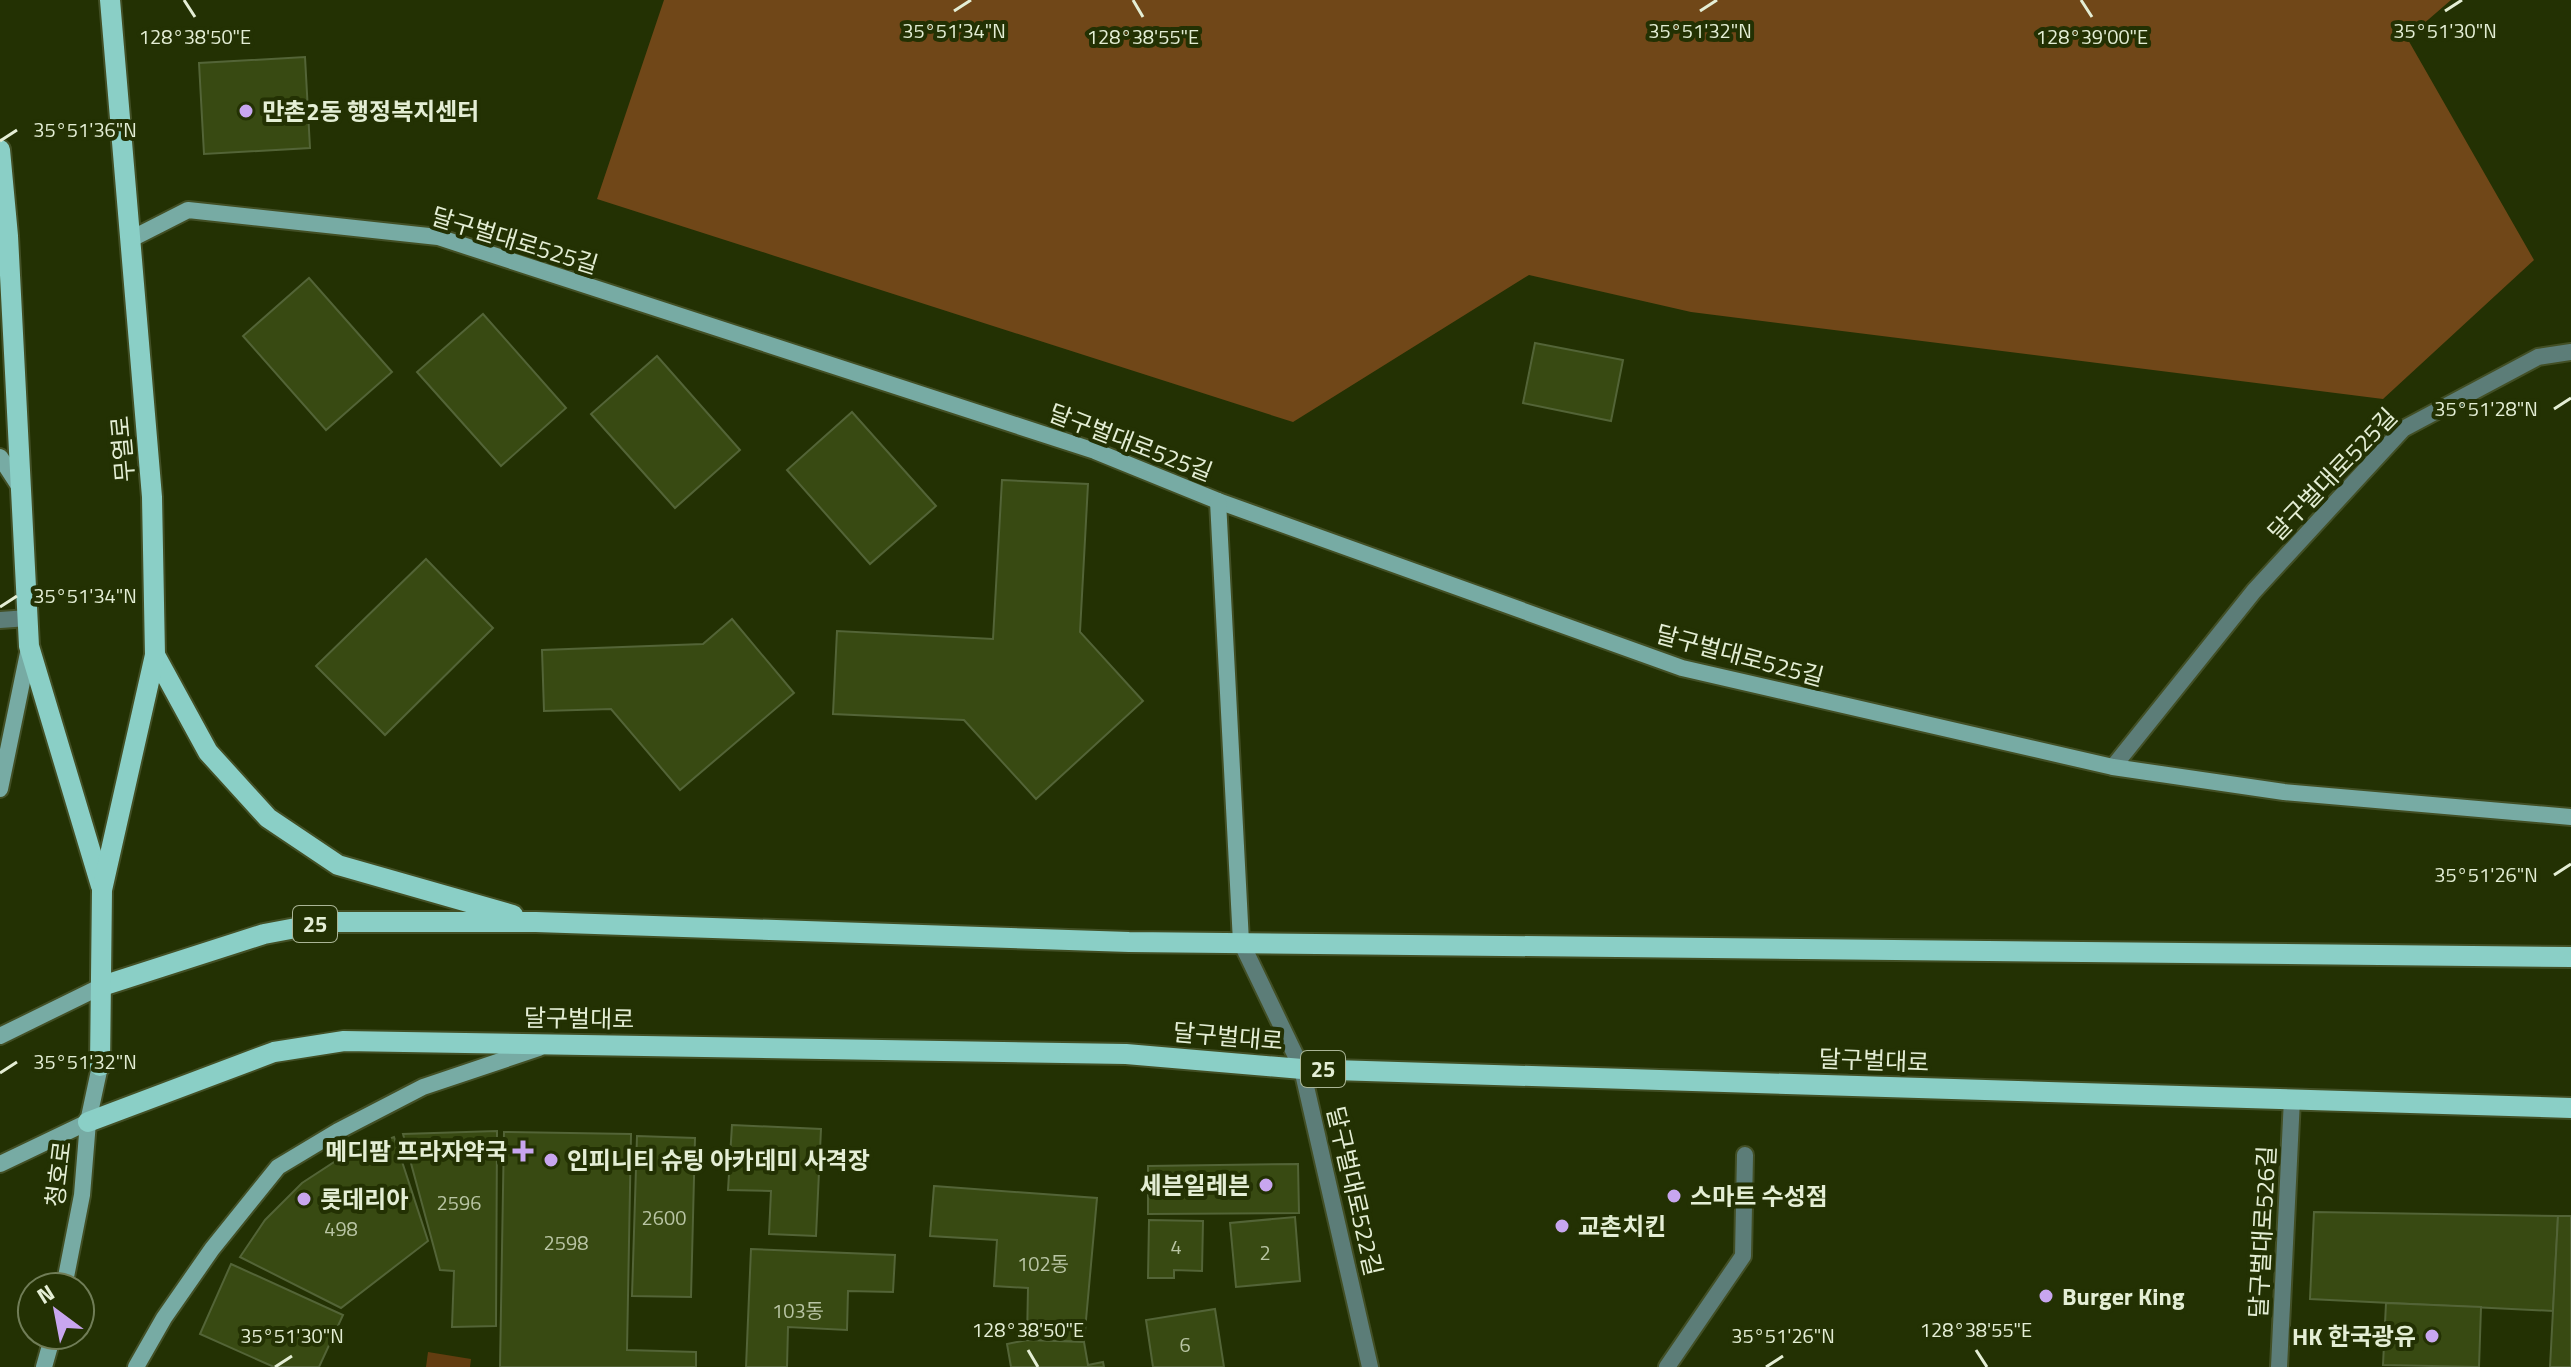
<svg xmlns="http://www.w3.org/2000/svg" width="2571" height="1367" viewBox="0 0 2571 1367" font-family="'Titillium Web','Noto Sans KR',sans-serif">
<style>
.green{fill:#633d10}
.forest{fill:#704718}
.building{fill:#384a12;stroke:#536437;stroke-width:2}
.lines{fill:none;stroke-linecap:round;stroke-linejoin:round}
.lane-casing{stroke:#424f25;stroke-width:20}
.street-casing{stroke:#424f25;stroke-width:20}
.secondary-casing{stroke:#424f25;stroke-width:20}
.primary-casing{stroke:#424f25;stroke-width:24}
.lane{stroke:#5c7d78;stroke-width:16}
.street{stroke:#5c7d78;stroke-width:16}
.secondary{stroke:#77aba4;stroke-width:16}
.primary{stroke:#8acfc6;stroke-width:20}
.ticks{fill:none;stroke:#e4eed5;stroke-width:3}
.poi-dot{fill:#c8a6ef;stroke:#233103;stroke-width:3}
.labels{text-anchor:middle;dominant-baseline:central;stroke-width:8;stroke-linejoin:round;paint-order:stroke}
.number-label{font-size:20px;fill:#b9c5a4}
.shield{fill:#233103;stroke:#aab596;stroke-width:2}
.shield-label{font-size:22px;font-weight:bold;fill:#e4eed5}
.poi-label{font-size:24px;font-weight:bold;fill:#e4eed5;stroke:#233103;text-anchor:start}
.street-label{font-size:24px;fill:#e4eed5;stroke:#233103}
.ticks-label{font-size:20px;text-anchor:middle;fill:#e4eed5;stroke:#233103;stroke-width:8;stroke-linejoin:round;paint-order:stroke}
</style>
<rect width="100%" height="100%" fill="#233103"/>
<path class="green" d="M 428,1352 L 471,1359 L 470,1367 L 426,1367 Z"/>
<path class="forest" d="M 664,0 L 2451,0 L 2407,38 L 2534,260 L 2383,399 L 1691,312 L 1529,275 L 1293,422 L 597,199 Z"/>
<g class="building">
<path d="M 305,57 L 310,148 L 204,154 L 199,63 Z"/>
<path d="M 309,278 L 392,372 L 326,430 L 243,336 Z"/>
<path d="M 483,314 L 566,408 L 501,466 L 417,372 Z"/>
<path d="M 1535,343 L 1623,360 L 1611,421 L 1523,403 Z"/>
<path d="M 657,356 L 740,450 L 675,508 L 591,414 Z"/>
<path d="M 852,412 L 936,506 L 870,564 L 787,470 Z"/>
<path d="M 1002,480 L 1088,484 L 1080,632 L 1143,701 L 1036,799 L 964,720 L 833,714 L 837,631 L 993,639 Z"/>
<path d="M 426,559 L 493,628 L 385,735 L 316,666 Z"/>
<path d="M 732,619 L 794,693 L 680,790 L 611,709 L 544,711 L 542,650 L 703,644 Z"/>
<path d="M 732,1125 L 821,1129 L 816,1236 L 769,1234 L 771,1191 L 728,1190 Z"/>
<path d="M 497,1131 L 496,1326 L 452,1327 L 454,1271 L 440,1270 L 403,1134 Z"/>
<path d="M 504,1132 L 631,1134 L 627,1350 L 696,1352 L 696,1367 L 500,1367 Z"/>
<path d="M 637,1136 L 695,1138 L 691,1297 L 632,1296 Z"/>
<path d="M 394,1137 L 428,1241 L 341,1308 L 240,1257 L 265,1220 L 302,1183 L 345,1155 Z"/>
<path d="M 1298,1164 L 1299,1213 L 1148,1214 L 1148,1166 Z"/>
<path d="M 934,1186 L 1097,1198 L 1084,1342 L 1027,1340 L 1028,1288 L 994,1286 L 997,1240 L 930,1236 Z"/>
<path d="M 2314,1212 L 2558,1216 L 2553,1311 L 2310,1299 Z"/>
<path d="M 2558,1216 L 2571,1216 L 2571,1367 L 2550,1367 Z"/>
<path d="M 1295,1217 L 1300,1281 L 1236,1287 L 1230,1223 Z"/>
<path d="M 1149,1220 L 1203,1221 L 1202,1271 L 1174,1270 L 1174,1278 L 1148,1278 Z"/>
<path d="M 751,1249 L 895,1255 L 893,1292 L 848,1291 L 847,1330 L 788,1327 L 787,1367 L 746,1367 Z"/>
<path d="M 231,1264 L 343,1315 L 319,1367 L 274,1367 L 200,1334 Z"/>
<path d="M 2386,1303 L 2481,1307 L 2479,1367 L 2383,1365 Z"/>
<path d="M 1215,1309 L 1224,1367 L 1153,1367 L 1146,1320 Z"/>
<path d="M 1027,1340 L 1084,1342 L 1088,1365 L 1103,1362 L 1104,1367 L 1011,1367 L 1007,1344 Z"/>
</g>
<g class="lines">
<g class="lane-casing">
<g id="lane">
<path d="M 0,620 L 28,618"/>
<path d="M 1667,1367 L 1743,1256 L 1745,1155"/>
</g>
</g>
<g class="street-casing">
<g id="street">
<path d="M 2113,767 L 2254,591 L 2403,429 L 2538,357 L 2571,352"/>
<path d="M 1241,942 L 1302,1069 L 1370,1367"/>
<path d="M 2279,1367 L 2292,1099"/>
</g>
</g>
<g class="secondary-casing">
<g id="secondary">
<path d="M 131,239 L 188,210 L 438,237 L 1095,451 L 1218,501 L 1682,668 L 2113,767 L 2284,792 L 2571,817"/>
<path d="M 0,457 L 21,489"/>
<path d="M 1218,501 L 1241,942"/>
<path d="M 0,789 L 29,648"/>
<path d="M 0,1036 L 102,986"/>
<path d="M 0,1164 L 88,1122"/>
<path d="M 64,1287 L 82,1195 L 88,1122 L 100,1066"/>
<path d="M 44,1367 L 53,1335"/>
<path d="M 136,1367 L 164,1318 L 212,1249 L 278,1167 L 338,1131 L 423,1087 L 539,1048"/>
</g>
</g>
<g class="primary-casing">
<g id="primary">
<path d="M 0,150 L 8,236 L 29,646 L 101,886"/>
<path d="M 155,655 L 208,752 L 268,818 L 338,865 L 513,915"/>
<path d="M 102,986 L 264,934 L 328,922 L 536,922 L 1129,942 L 2571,957"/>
<path d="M 100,1066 L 102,890 L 155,655 L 152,497 L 110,0"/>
<path d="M 88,1122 L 274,1052 L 344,1041 L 1126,1054 L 1302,1069 L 2571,1108"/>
</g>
</g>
<use href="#lane" class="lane"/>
<use href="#street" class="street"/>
<use href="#secondary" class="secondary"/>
<use href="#primary" class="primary"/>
</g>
<path class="ticks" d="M 184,0 L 195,17M 1133,0 L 1143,17M 2081,0 L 2092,17M 954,11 L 971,0M 1700,11 L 1717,0M 2445,11 L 2462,0M 0,141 L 17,130M 2554,409 L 2571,398M 0,607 L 17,596M 2554,875 L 2571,864M 0,1073 L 17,1062M 1028,1350 L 1038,1367M 1976,1350 L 1987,1367M 275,1367 L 292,1356M 1766,1367 L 1783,1356"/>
<g class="poi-dot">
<circle cx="246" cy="111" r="8"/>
<path d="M519 1139h8v8h8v8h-8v8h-8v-8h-8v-8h8z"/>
<circle cx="551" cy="1160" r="8"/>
<circle cx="1266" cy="1185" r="8"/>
<circle cx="1674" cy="1196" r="8"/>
<circle cx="304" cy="1199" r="8"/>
<circle cx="1562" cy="1226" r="8"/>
<circle cx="2046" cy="1296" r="8"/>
<circle cx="2432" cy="1336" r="8"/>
</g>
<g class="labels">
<g class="number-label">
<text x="459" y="1202">2596</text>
<text x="664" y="1217">2600</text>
<text x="341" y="1228">498</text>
<text x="566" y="1242">2598</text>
<text x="1176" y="1246">4</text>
<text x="1265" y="1252">2</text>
<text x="1043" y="1263">102동</text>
<text x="798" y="1310">103동</text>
<text x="1185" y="1344">6</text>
</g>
<g class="shield">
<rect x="293" y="906" width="44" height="36" rx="6"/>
<rect x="1301" y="1051" width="44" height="36" rx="6"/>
</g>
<g class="shield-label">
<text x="315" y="924">25</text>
<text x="1323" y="1069">25</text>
</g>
<g class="poi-label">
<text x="262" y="111">만촌2동 행정복지센터</text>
<text x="507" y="1151" text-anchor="end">메디팜 프라자약국</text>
<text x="567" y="1160">인피니티 슈팅 아카데미 사격장</text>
<text x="1250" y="1185" text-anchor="end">세븐일레븐</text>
<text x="1690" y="1196">스마트 수성점</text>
<text x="320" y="1199">롯데리아</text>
<text x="1578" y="1226">교촌치킨</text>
<text x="2062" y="1296">Burger King</text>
<text x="2416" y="1336" text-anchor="end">HK 한국광유</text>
</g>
<g class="street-label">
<text transform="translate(515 240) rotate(17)">달구벌대로525길</text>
<text transform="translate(1131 442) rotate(21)">달구벌대로525길</text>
<text transform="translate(122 449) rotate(-95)">무열로</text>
<text transform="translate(2332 474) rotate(-46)">달구벌대로525길</text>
<text transform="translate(1740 655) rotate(15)">달구벌대로525길</text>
<text transform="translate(579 1018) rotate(1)">달구벌대로</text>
<text transform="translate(1228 1036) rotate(5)">달구벌대로</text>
<text transform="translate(1874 1060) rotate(2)">달구벌대로</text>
<text transform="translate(58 1174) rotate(-83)">청호로</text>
<text transform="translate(1355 1191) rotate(77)">달구벌대로522길</text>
<text transform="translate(2262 1232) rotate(-87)">달구벌대로526길</text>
</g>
</g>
<g class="ticks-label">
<text x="954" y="38">35°51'34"N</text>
<text x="1700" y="38">35°51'32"N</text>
<text x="2445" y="38">35°51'30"N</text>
<text x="195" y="44">128°38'50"E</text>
<text x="1143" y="44">128°38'55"E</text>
<text x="2092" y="44">128°39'00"E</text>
<text x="85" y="137">35°51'36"N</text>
<text x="2486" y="416">35°51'28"N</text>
<text x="85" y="603">35°51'34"N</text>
<text x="2486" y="882">35°51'26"N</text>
<text x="85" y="1069">35°51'32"N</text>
<text x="1028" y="1337">128°38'50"E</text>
<text x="1976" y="1337">128°38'55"E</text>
<text x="292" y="1343">35°51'30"N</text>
<text x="1783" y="1343">35°51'26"N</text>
</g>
<g transform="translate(56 1311) rotate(328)"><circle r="38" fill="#233103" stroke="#707d57" stroke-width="2"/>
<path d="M0-6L14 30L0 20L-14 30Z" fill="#c8a6ef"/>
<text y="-12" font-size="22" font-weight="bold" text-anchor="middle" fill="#e4eed5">N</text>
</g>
</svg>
